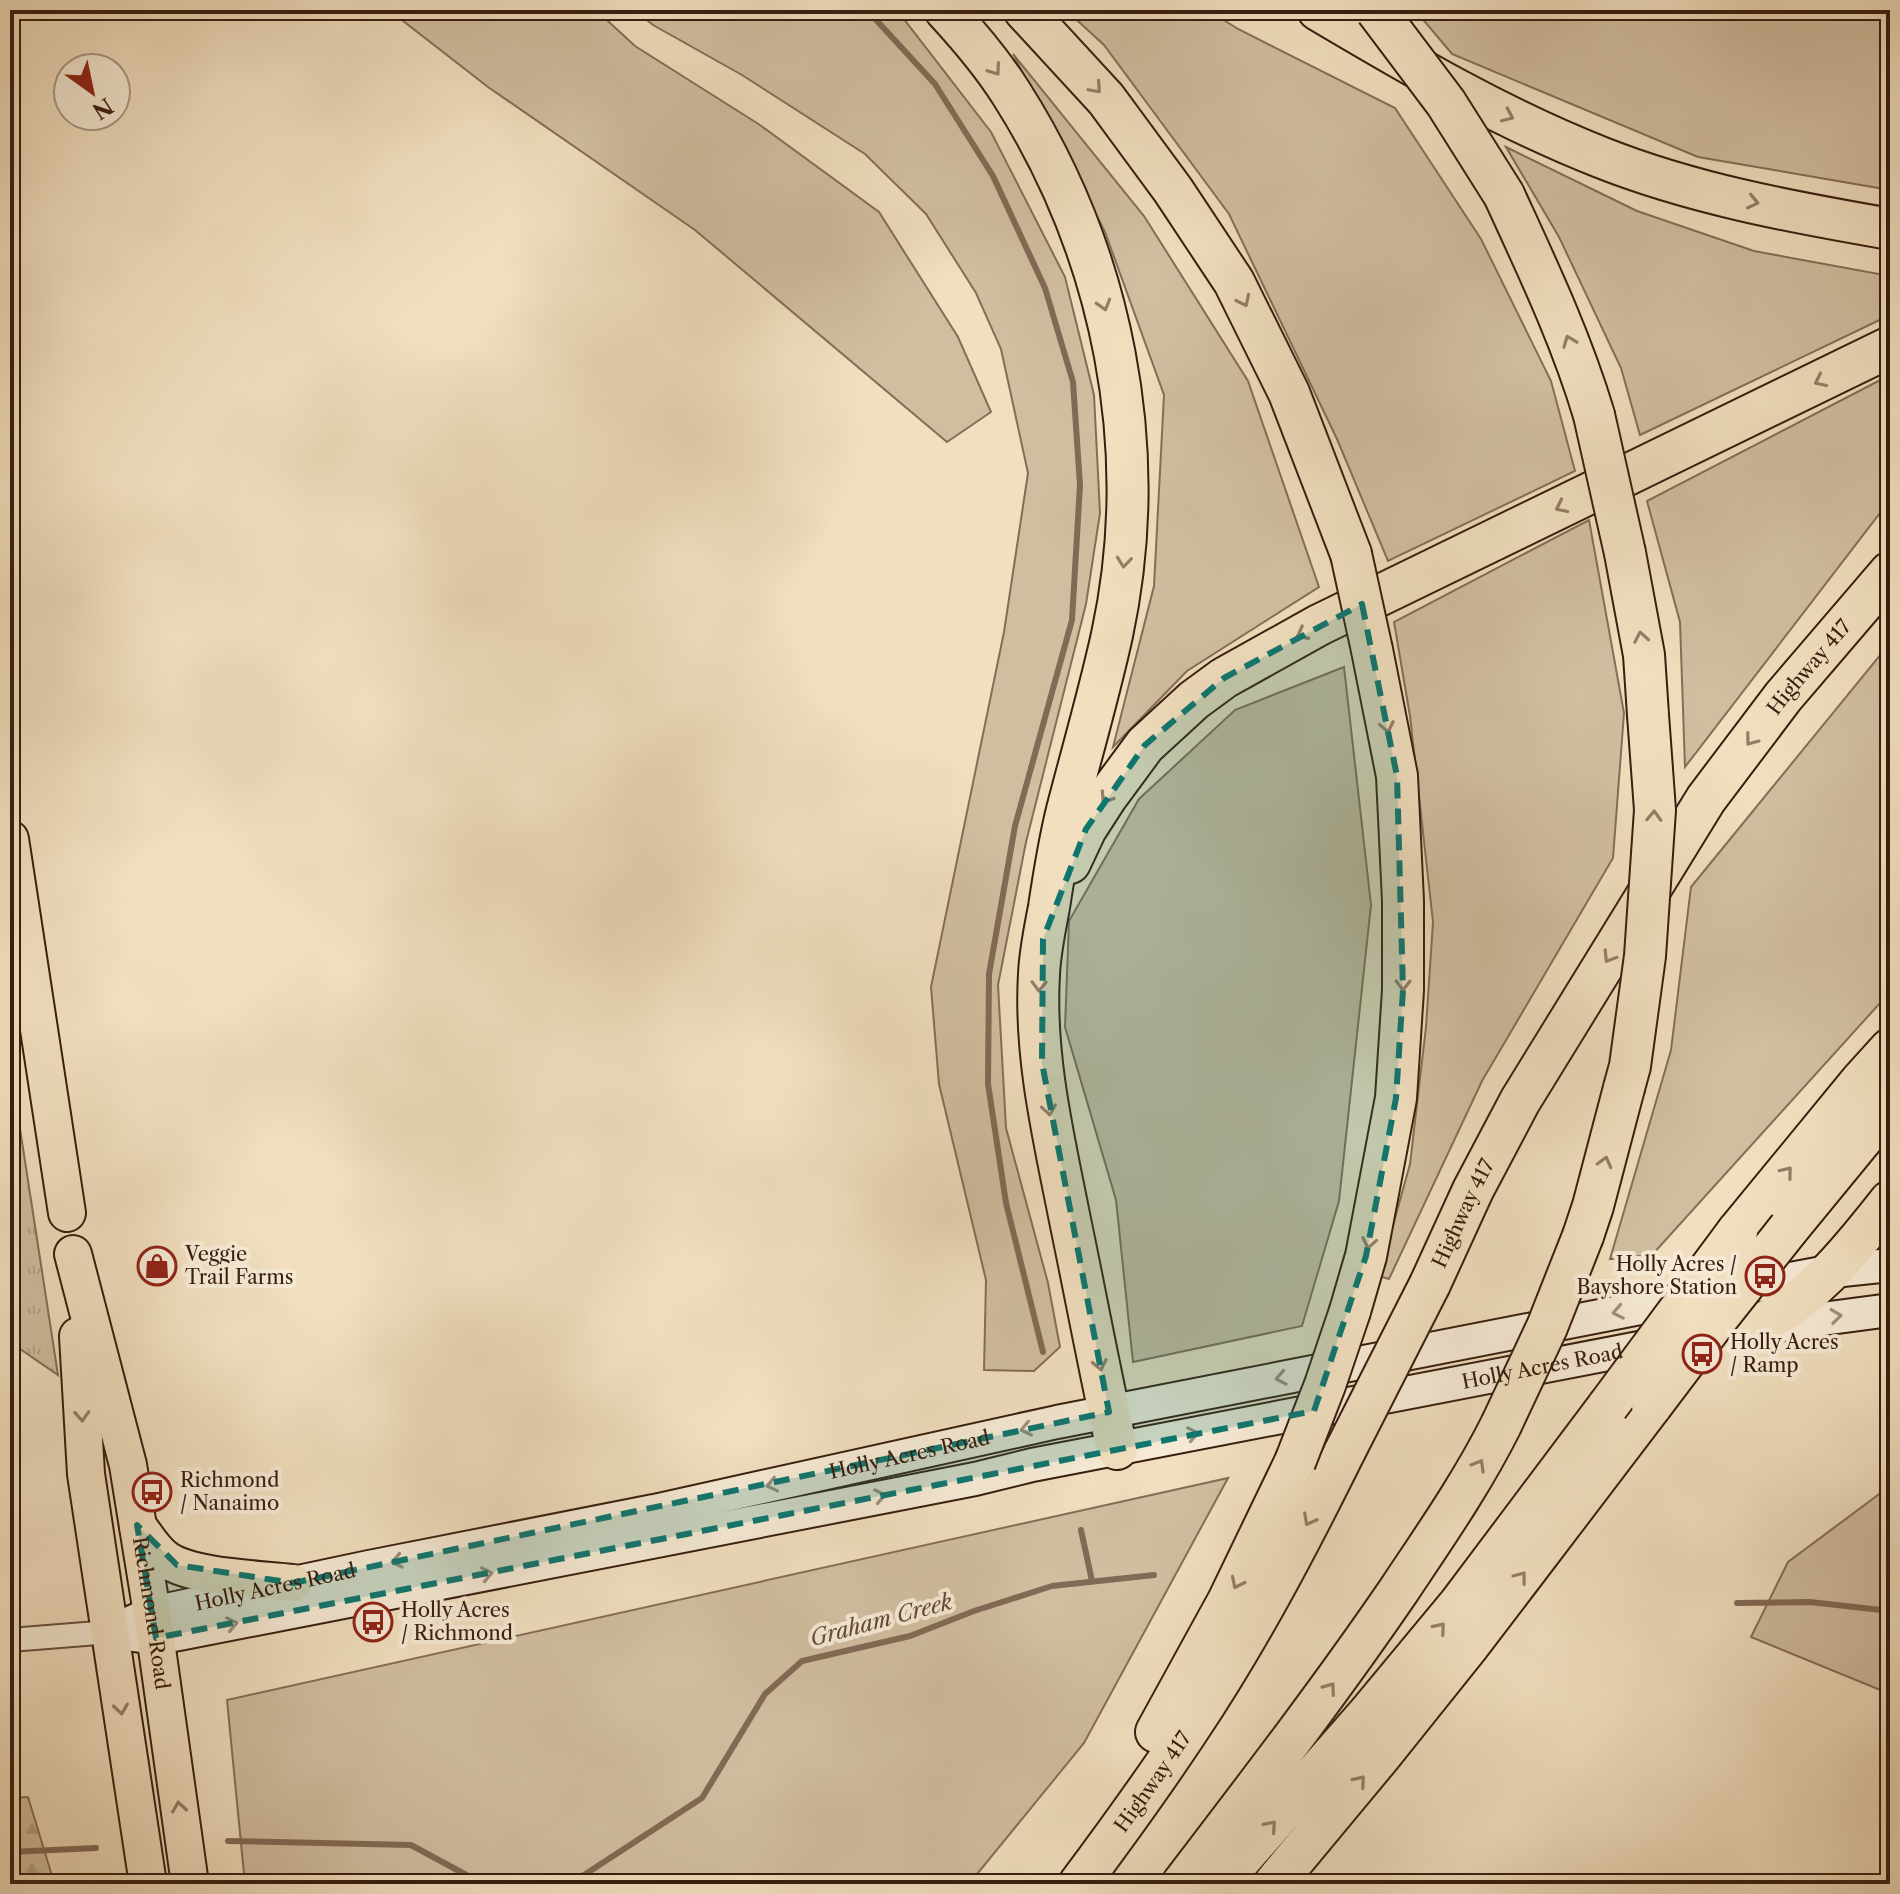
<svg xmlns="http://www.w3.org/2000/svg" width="1900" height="1894" viewBox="0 0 1900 1894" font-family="'Libre Caslon Text',serif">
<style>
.grass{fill:#d1bea1;stroke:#846e58;stroke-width:2}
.forest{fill:url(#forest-firs);stroke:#846e58;stroke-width:2}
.park{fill:url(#park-tufts);stroke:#846e58;stroke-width:2}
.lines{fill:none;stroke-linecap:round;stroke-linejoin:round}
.stream{stroke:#816a56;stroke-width:6}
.street-casing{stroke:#664e3c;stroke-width:26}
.secondary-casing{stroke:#371d10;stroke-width:36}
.primary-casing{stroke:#371d10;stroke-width:40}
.highway-casing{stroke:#371d10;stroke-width:44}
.street{stroke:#f6ead5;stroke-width:22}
.secondary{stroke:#f6ead5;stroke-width:32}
.primary{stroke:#f1dfbf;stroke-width:36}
.highway{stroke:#f1dfbf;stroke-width:40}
.highway-bridge-casing{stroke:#371d10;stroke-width:44;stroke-linecap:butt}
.highway-bridge{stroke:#f1dfbf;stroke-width:40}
.oneway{stroke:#947e68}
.oneway2{stroke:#a08e7c}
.marked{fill:#0f766e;fill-opacity:0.2;stroke:#0f766e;stroke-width:6;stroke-dasharray:16 10;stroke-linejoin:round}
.labels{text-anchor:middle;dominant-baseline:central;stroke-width:8;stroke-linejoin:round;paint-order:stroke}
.street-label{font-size:20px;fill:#371d10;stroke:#f6ead5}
.poi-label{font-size:20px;fill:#371d10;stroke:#f6ead5;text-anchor:start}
.water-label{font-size:22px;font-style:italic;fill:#624a39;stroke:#f6ead5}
</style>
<defs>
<pattern id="forest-firs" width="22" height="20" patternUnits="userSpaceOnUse" patternTransform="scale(2)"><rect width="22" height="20" fill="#d1bea1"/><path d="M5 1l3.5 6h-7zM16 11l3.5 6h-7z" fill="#b4a38a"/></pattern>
<pattern id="park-tufts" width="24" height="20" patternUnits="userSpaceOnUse" patternTransform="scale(2)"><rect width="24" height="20" fill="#d1bea1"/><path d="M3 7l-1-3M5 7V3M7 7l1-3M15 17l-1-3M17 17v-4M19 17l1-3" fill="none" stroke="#b4a38a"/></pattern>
</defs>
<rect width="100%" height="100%" fill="#f1dfbf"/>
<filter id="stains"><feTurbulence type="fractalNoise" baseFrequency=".0025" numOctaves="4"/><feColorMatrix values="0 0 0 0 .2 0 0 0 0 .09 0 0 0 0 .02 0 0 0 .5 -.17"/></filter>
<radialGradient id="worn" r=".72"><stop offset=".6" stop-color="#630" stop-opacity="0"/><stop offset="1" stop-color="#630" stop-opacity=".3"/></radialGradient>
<g class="grass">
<path d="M 389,10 L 596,10 L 635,46 L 760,125 L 879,212 L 958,337 L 991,412 L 947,442 L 695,230 L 488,87 Z"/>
<path d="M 634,10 L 895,10 L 903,18 L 991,132 L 1065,277 L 1094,395 L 1100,513 L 1086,604 L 1026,842 L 998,985 L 1006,1128 L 1048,1283 L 1060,1347 L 1034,1371 L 984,1370 L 986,1280 L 939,1084 L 931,987 L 1004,632 L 1028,473 L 1001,349 L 976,293 L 926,214 L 865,154 L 742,75 L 653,25 Z"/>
<path d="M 1066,10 L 1208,10 L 1238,29 L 1395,108 L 1481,239 L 1551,381 L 1575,471 L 1388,561 L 1337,439 L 1229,214 L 1104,45 Z"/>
<path d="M 1415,10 L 1890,10 L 1890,190 L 1698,157 L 1452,54 Z"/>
<path d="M 1013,54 L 1144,216 L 1248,381 L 1319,587 L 1187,671 L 1113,747 L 1154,586 L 1164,395 L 1105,232 Z"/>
<path d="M 1506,147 L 1637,211 L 1754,251 L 1890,276 L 1890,315 L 1640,435 L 1621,368 L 1559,237 Z"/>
<path d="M 1890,375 L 1890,500 L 1685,767 L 1680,622 L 1647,501 Z"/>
<path d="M 1589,520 L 1624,713 L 1613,858 L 1482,1081 L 1389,1279 L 1379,1276 L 1410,1164 L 1426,1027 L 1433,922 L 1410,716 L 1394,622 Z"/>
<path d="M 1890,643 L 1890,992 L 1652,1255 L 1610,1259 L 1671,1050 L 1691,887 Z"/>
<path d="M 1344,667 L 1371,905 L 1339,1201 L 1302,1326 L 1133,1362 L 1116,1200 L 1065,1027 L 1069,921 L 1139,799 L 1235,710 Z"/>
<path d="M 1228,1478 L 1084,1743 L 969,1884 L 245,1884 L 227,1700 Z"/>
<path d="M 1890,1486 L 1890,1694 L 1751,1637 L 1788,1562 Z"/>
</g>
<path class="forest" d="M 28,1797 L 53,1879 L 38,1884 L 10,1884 L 10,1798 Z"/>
<path class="park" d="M 10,1064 L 58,1375 L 10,1342 Z"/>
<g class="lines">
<g class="stream">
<path d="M 867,10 L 935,84 L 993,176 L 1045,288 L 1073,382 L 1080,485 L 1072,620 L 1015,826 L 989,974 L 988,1084 L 1006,1203 L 1043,1352"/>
<path d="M 1081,1530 L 1092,1581"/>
<path d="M 1737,1603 L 1810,1602 L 1890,1611"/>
<path d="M 228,1841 L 411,1845 L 483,1884"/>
<path d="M 10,1852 L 96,1848"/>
<path d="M 565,1884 L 584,1875 L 702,1798 L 765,1694 L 802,1661 L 910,1636 L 974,1611 L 1052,1586 L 1154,1575"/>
</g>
<g class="street-casing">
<path id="street" d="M 10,1640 L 110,1632"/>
</g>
<g class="secondary-casing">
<g id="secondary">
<path d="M 1762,1327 L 1890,1310"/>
<path id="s1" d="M 110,1632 L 152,1613 L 171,1609 L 369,1567 L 654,1511 L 1057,1422 L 1763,1284 L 1833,1271 L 1890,1265"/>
<path id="s2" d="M 133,1635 L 156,1638 L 179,1634 L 975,1479 L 1032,1465 L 1665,1343"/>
</g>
</g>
<g class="primary-casing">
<g id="primary">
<path d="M 10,839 L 67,1213"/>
<path id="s3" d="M 73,1254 L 128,1465 L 152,1613 L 190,1884"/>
<path d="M 78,1336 L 86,1474 L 148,1884"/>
<path d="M 138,1526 C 147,1538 155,1552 167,1560 C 195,1578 259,1579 293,1583"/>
</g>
</g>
<g class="highway-casing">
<g id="highway">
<path d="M 945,10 C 969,36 992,63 1011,93 C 1113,253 1152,449 1112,635 C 1099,694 1082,752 1067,810 C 1059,842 1054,874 1049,907 C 1045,929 1040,951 1039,974 C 1034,1057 1054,1139 1070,1220 C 1086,1297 1100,1373 1117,1449"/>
<path d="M 1024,10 L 1106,99 L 1173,190 L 1234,282 L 1289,393 L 1351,554"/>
<path d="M 1318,10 C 1409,64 1501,118 1600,157 C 1693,194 1792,212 1890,229"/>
<path d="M 1504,195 C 1537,267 1571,338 1594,415"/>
<path d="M 1625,553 L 1644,655 L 1648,715"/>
<path d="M 1070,863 L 1086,829 L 1106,798 L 1145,745 L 1194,700 L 1224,678 L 1319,625 L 1890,347"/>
<path d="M 1789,1228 L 1890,1105"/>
<path d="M 1737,1232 L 1861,1081 L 1890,1049"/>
<path d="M 1583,1236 L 1593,1206 L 1624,1088"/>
<path id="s4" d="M 1430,1284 L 1473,1190 L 1520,1101 L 1706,799 L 1783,697 L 1890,572"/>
<path d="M 1350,1311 L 1366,1256 L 1396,1098 L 1403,990 L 1403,901 L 1397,776 L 1372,650"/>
<path d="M 1754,1328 C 1816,1296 1848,1254 1890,1201"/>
<path d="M 1156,1732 L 1228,1601 L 1295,1462"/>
<path id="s5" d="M 1079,1884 C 1117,1833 1154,1782 1189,1729 C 1248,1641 1298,1546 1345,1451"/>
<path d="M 1182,1884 C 1256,1787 1330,1691 1399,1590 C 1435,1536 1472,1483 1501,1425"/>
<path d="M 1219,1884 L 1368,1714 L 1460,1603 L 1608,1406"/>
<path d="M 1274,1884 L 1382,1754 L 1470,1644 L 1652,1405"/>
</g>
</g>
<use href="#street" class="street"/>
<use href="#secondary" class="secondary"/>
<use href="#primary" class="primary"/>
<use href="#highway" class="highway"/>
<g class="highway-bridge-casing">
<g id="highway-bridge">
<path d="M 1376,10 L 1446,103 L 1504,195"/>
<path d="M 1594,415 L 1625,553"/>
<path d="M 1351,554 L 1372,650"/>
<path d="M 1624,1088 L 1630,1066 L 1645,956 L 1655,810 L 1648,715"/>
<path d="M 1652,1405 L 1720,1315 L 1789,1228"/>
<path d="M 1608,1406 L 1737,1232"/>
<path d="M 1501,1425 L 1547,1327 L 1583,1236"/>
<path d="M 1345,1451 L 1430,1284"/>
<path d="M 1295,1462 L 1325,1385 L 1350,1311"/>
</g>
</g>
<use href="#highway-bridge" class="highway-bridge"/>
</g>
<defs><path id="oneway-chevron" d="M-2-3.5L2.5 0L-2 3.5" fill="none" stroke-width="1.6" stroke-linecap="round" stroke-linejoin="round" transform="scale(2)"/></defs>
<g class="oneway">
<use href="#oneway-chevron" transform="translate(995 70) rotate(55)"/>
<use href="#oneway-chevron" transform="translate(1096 88) rotate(48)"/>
<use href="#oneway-chevron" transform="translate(1508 116) rotate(24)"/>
<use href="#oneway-chevron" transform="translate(1753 202) rotate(13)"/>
<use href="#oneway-chevron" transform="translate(1244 301) rotate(64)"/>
<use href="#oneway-chevron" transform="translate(1104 305) rotate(74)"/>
<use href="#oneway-chevron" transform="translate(1569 341) rotate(-111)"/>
<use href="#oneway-chevron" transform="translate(1820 381) rotate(154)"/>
<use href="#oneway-chevron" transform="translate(1561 507) rotate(154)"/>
<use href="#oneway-chevron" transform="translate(1124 562) rotate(96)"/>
<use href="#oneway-chevron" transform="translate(1302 634) rotate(152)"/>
<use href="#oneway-chevron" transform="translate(1641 637) rotate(-100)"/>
<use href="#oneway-chevron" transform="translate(1387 727) rotate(79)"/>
<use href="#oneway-chevron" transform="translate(1751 740) rotate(127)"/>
<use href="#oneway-chevron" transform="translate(1106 798) rotate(123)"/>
<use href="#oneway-chevron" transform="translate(1654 816) rotate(-88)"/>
<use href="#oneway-chevron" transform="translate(1609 957) rotate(122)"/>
<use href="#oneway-chevron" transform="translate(1403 985) rotate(91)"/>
<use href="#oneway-chevron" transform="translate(1039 986) rotate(91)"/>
<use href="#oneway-chevron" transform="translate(1049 1110) rotate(81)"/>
<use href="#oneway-chevron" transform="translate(1605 1162) rotate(-75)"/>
<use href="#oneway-chevron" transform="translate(1787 1172) rotate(-51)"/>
<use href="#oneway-chevron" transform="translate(1369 1243) rotate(101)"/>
<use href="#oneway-chevron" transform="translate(1100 1365) rotate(78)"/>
<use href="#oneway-chevron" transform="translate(82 1416) rotate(87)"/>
<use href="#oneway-chevron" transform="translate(1479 1465) rotate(-60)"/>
<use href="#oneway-chevron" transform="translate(1309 1520) rotate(118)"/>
<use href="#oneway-chevron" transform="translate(1521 1577) rotate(-53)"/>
<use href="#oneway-chevron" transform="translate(1237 1583) rotate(116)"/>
<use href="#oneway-chevron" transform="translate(1440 1628) rotate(-50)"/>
<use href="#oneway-chevron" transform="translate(1330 1688) rotate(-54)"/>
<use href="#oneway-chevron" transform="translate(121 1709) rotate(82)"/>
<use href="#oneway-chevron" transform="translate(1360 1781) rotate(-50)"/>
<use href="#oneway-chevron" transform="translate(179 1807) rotate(-98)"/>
<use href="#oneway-chevron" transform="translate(1271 1826) rotate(-49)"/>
</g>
<g class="oneway2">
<use href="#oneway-chevron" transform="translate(1618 1312) rotate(169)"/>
<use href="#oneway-chevron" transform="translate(1836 1316) rotate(-7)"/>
<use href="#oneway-chevron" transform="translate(1281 1378) rotate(169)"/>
<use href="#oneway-chevron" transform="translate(1026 1429) rotate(168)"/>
<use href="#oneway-chevron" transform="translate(1193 1434) rotate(-11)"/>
<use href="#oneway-chevron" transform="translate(772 1485) rotate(167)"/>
<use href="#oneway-chevron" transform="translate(880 1496) rotate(-11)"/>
<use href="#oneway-chevron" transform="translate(397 1561) rotate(169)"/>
<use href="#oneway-chevron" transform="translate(487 1574) rotate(-11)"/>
<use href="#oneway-chevron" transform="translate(232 1624) rotate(-11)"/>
</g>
<path class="marked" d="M 1362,604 L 1397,776 L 1403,990 L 1396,1098 L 1366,1256 L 1314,1411 L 156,1638 L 137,1525 L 177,1565 L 293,1583 L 1109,1412 L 1042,1063 L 1043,939 L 1086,829 L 1145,745 L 1224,678 Z"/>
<defs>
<g id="shop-ring" transform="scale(2)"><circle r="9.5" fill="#f6ead5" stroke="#8f2418" stroke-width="1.5"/><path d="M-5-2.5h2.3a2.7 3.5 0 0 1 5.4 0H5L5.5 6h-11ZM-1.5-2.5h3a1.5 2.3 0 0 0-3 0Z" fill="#8f2418"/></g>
<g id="bus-ring" transform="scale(2)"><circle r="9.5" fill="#f6ead5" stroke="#8f2418" stroke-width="1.5"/><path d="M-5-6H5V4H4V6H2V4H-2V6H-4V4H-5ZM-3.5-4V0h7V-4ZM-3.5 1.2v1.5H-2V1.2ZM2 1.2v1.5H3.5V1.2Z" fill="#8f2418"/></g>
</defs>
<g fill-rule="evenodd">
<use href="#shop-ring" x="157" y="1266"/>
<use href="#bus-ring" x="1765" y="1276"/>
<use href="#bus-ring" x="1702" y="1354"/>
<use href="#bus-ring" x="152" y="1492"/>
<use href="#bus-ring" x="373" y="1622"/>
</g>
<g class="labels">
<g class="street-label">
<text stroke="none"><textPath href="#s4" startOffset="726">Highway 417</textPath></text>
<text stroke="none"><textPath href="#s4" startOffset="78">Highway 417</textPath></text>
<text stroke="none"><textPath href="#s2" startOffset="1436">Holly Acres Road</textPath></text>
<text stroke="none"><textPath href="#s1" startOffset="820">Holly Acres Road</textPath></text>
<text stroke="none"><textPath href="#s1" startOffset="172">Holly Acres Road</textPath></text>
<text stroke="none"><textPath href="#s3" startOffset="368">Richmond Road</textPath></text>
<text stroke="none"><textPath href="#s5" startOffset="126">Highway 417</textPath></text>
</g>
<g class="poi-label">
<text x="185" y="1254">Veggie<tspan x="185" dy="23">Trail Farms</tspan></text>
<text x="1737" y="1264" text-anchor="end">Holly Acres /<tspan x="1737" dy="23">Bayshore Station</tspan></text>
<text x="1730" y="1342">Holly Acres<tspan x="1730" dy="23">/ Ramp</tspan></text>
<text x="180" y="1480">Richmond<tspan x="180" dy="23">/ Nanaimo</tspan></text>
<text x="401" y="1610">Holly Acres<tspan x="401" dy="23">/ Richmond</tspan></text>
</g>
<g class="water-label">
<text transform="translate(881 1620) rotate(-15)">Graham Creek</text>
</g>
</g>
<rect width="1900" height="1894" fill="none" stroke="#f1dfbf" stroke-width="40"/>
<rect x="12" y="12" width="1876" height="1870" fill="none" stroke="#371d10" stroke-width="4"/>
<rect x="20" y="20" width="1860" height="1854" fill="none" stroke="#371d10" stroke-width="2"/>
<g transform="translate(92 92) rotate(147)"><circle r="38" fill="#f6ead5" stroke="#aa9886" stroke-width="2"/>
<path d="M0-6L14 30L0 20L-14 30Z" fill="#8f2418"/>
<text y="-12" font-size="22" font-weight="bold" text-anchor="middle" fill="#371d10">N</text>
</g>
<rect width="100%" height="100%" filter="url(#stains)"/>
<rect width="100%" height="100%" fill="url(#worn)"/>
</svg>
